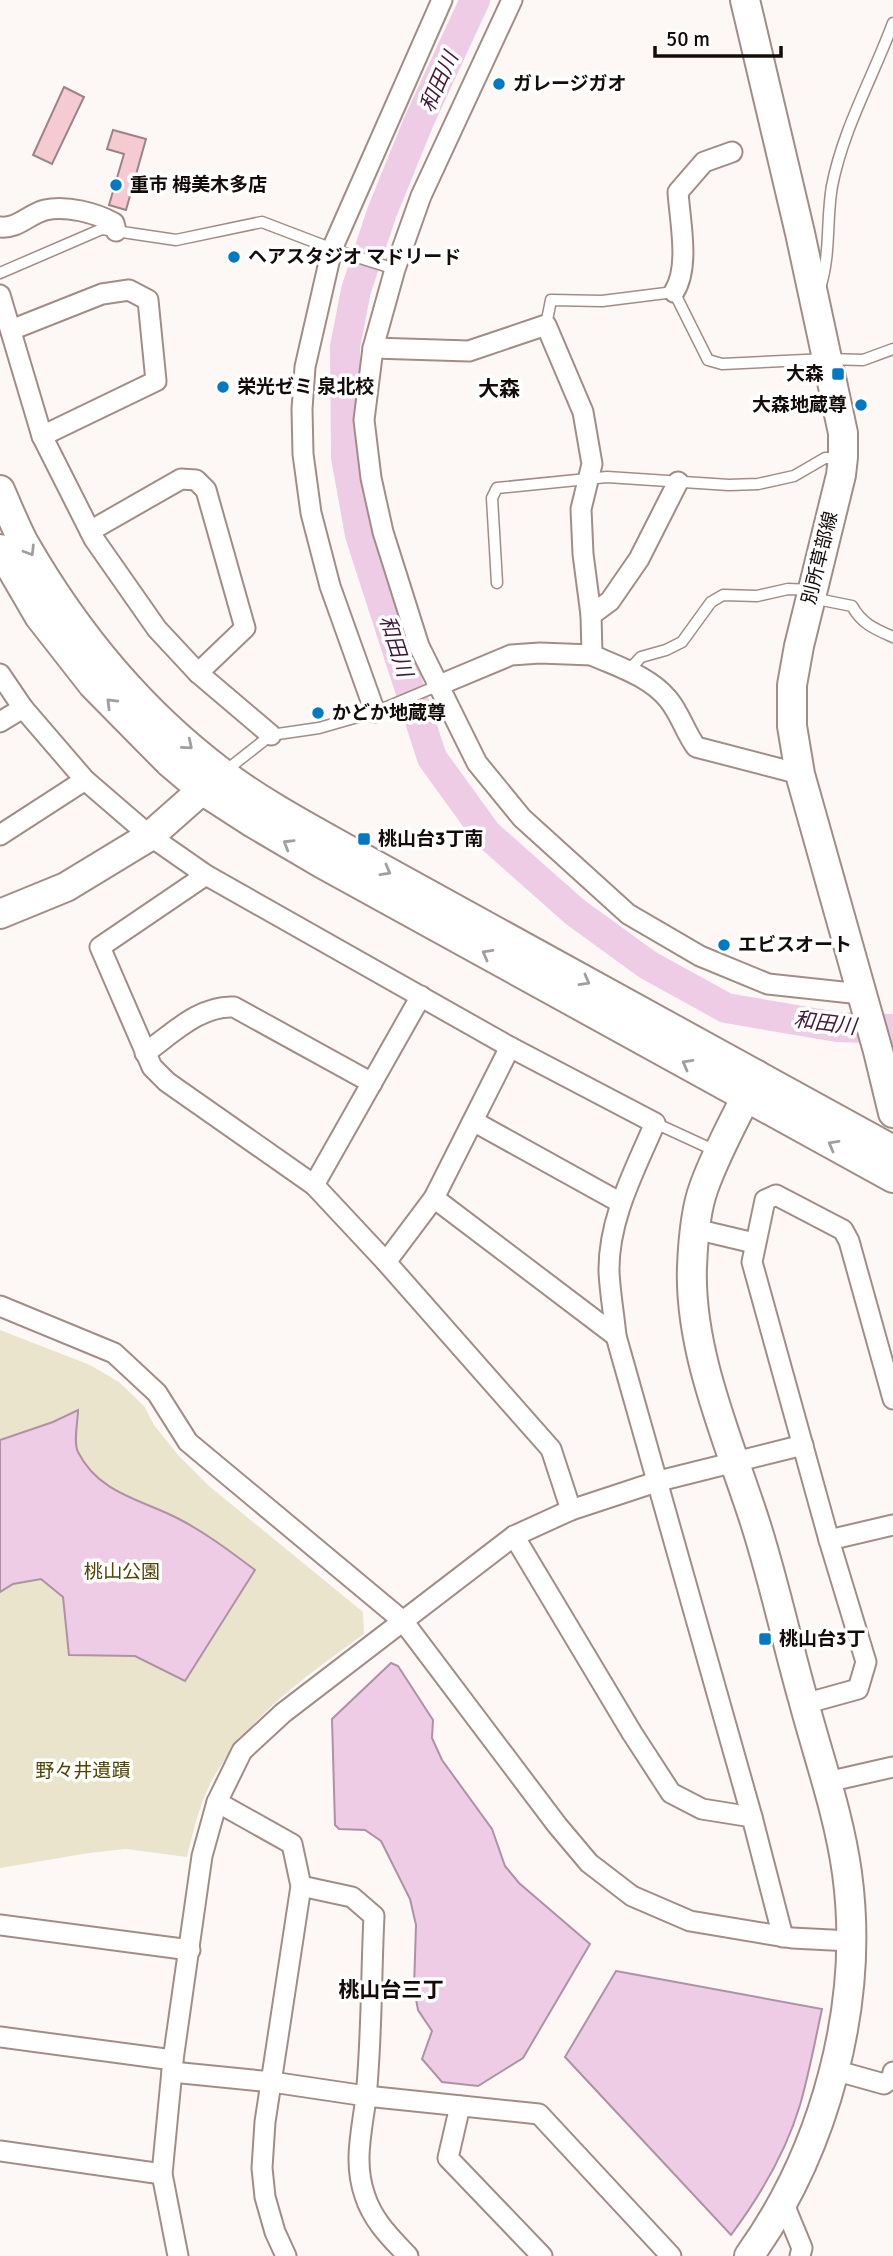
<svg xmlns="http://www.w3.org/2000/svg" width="893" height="2256" viewBox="0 0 893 2256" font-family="Signika,'Noto Sans JP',sans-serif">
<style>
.green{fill:#e9e4cb}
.water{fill:#efcce5;stroke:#ad92a3;stroke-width:2}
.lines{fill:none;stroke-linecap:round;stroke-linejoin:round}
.river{stroke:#efcce5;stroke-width:30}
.building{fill:#f6cad1;stroke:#9a8488;stroke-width:2}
.lane-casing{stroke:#a28d86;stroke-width:13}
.street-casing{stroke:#a28d86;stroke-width:23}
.secondary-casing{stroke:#a28d86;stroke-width:32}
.lane{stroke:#fff;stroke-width:10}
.street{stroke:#fff;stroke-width:19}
.secondary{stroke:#fff;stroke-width:28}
.oneway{stroke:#a19e9d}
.poi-dot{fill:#017ac3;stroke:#fff;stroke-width:2.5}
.labels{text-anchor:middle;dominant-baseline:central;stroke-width:7;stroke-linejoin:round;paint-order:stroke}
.poi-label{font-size:19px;font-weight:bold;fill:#140c0a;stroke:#fff;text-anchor:start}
.street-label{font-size:19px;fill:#140c0a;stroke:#fff}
.park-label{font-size:19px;fill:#504400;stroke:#fff}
.water-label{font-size:21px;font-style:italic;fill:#43193a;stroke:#fff}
.neighbourhood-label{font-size:21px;font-weight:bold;fill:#140c0a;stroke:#fff}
</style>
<rect width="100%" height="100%" fill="#fdf8f6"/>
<path class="green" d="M 0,1330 L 90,1365 L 119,1382 L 144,1406 L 154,1425 L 179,1456 L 209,1486 L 363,1612 L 364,1634 C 306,1676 244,1719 210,1784 C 199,1807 193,1832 187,1857 L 126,1849 L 89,1853 L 0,1868 Z"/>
<g class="water">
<path d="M 78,1410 C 78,1421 73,1442 78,1452 C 99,1494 143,1500 179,1519 C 206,1533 231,1552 255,1570 L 185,1681 L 135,1656 L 69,1655 L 63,1597 L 41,1579 L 13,1584 L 0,1592 L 0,1440 L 53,1422 Z"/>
<path d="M 391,1663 L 398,1666 L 433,1720 L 432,1738 L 442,1760 L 492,1829 L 505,1866 L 519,1883 L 590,1944 L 523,2058 L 478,2086 L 442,2082 L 422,2059 L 432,2031 L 418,2010 L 414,1988 L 416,1925 L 410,1899 L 381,1841 L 365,1830 L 339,1829 L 335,1825 L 332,1719 Z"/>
<path d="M 616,1971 L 822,2009 C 815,2041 809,2074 800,2105 C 786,2152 760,2196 731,2235 L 565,2057 Z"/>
</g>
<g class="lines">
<path class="river" d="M 475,0 L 419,121 L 382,212 L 356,290 L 345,347 L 346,457 L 360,535 L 432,758 L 487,834 L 575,912 L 648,965 L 726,1008 L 837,1027 L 893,1029"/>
</g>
<g class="building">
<path d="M 64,87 L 84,97 L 52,164 L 33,155 Z"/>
<path d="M 113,130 L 146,139 L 126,210 L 109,205 L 124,154 L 107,149 Z"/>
</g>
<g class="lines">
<g class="lane-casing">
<g id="lane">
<path d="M 0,273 L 102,229 L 176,240 L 262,222 L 338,251 L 395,269"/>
<path d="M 820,288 C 831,254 826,220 832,186 C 843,129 873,77 893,23"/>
<path d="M 546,325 L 551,300 L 602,301 L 674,292 L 708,360 L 722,364 L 827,359 L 863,360 L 893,349"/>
<path d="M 497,583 L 492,498 L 497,488 L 607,477 L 729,485 L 758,484 L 794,476 L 825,458 L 839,458"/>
<path d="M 812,598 L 852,606 C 862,624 875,629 893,637"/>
<path d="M 628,671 L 641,657 L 666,650 L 682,642 L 711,602 L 723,595 L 757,596 L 788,589 L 812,590"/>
<path d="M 224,772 L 271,735 L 319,728 L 375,712 L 437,686"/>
<path d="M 655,1123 L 718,1152"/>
</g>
</g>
<g class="street-casing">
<g id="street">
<path d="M 512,0 L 421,196 L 395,269 L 373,348 L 364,420 L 371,478 L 383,532 L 419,646 L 477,763 L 522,818 L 628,914 L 700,956 L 768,984 L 861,994"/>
<path d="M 0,227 C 18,229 29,214 45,210 C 66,205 96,213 114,223 L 116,231"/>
<path d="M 674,292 C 690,267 680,222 678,192 L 704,162 L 732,152"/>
<path d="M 0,295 L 42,436 L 94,539 L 157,629 L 198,673 L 271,735"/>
<path d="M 11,330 L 102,294 L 129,290 L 148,300 L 156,381 L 42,436"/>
<path d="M 373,348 L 469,351 L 546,325 L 583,412 L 592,464 L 581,509 L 583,554 L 591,615 L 592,655 L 540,653 L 511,655 L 437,686"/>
<path d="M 90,531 L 181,479 L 196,480 L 206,490 L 245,628 L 198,673"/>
<path d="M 591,615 L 610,601 L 639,559 L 678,482"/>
<path d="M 592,655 C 618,667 649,676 668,699 C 680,713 685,732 696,747 L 800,774"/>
<path d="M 0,674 L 23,708 L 85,780 L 150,836 L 206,875 L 510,1047 L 655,1123 C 635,1170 608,1219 609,1272 C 610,1293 614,1315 616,1336 L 752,1817 L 783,1937"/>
<path d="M 375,712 L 330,586 L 311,513 L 303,454 L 302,409 L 305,367 L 332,249 L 442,0"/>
<path d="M 0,722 L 23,708"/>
<path d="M 0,835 L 85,780"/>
<path d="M 206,875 L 100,947 L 152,1067 L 167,1082 L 314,1185 L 386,1262 L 551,1449 L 571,1510"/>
<path d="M 145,1053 C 172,1034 200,1005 234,1007 L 372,1083"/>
<path d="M 473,1121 L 621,1203"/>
<path d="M 314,1185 L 421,996"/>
<path d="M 434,1198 L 616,1336"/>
<path d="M 695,1229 L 754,1243"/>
<path d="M 386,1262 L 434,1198 L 510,1047"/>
<path d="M 0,1306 L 114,1353 L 157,1393 L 188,1442 L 403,1621 L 557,1825 L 589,1863 L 632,1896 L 690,1921 L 792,1938 L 851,1941"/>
<path d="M 514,1536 L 632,1733 L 671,1793 L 702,1809 L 752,1817"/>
<path d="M 829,1540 L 893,1525"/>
<path d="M 804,1704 L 858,1689 L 866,1662 L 829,1540 L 752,1262 L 765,1200 L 776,1195 L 843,1230 L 849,1241 L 893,1399"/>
<path d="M 827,1782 L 893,1767"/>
<path d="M 217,1802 L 292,1844 L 301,1886 L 265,2122 L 262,2168 L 265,2197 L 275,2232 L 286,2256"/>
<path d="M 301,1886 L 352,1897 L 374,1916 C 371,1976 372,2037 366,2097 C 362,2131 353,2162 365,2196 C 373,2221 391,2238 408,2256"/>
<path d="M 0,1925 L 190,1950"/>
<path d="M 0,2037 L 173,2060"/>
<path d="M 834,2070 L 884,2084 L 892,2078 L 893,2072"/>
<path d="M 172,2072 L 272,2082 L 366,2096 L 539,2114 L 671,2256"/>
<path d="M 460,2106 L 448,2158 L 542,2256"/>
<path d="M 0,2151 L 162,2174"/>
<path d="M 783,2202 L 802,2248 L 800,2256"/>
<path d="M 178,2256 L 162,2174 L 173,2060 L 202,1856 L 217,1802 L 242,1751 L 283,1713 L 514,1536 L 571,1510 L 659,1481 L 803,1445"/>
</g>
</g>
<g class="secondary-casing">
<g id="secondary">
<path d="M 745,0 L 800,233 L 843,433 L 843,457 L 841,475 L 799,646 L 792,685 L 792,726 L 800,774 L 878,1051 L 893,1113"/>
<path d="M 0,490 C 8,508 15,526 24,543 C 75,632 139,710 221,772 C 263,804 311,829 357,855 L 893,1150"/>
<path d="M 0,549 L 39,616 L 93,685 L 169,762 L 202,790 L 253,823 L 321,863 L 893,1178"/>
<path d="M 0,914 L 66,887 L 150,836 L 202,790"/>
<path d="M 749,2256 C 825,2150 865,2004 847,1873 C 839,1814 818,1756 803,1699 C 786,1639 773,1577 754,1519 C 728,1439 689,1351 692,1267 C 693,1241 695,1211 704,1187 C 718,1148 739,1112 757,1075"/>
</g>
</g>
<use href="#lane" class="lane"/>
<use href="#street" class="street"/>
<use href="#secondary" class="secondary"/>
</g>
<defs><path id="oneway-chevron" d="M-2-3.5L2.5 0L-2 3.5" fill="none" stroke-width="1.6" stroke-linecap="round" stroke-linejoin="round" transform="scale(1.75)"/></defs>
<g class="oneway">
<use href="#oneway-chevron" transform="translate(30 551) rotate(58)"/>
<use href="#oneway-chevron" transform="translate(111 703) rotate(-135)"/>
<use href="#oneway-chevron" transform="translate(188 745) rotate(40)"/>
<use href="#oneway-chevron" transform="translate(288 844) rotate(-149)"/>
<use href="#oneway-chevron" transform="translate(386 871) rotate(29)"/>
<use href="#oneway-chevron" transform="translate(487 954) rotate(-151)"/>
<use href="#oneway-chevron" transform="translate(585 981) rotate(29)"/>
<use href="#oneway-chevron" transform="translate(687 1064) rotate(-151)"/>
<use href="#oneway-chevron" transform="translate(833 1145) rotate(-151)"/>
</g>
<g class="poi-dot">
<circle cx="499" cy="84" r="7"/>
<circle cx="116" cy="185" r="7"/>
<circle cx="234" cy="257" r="7"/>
<rect x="831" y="367" width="14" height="14" rx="3.5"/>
<circle cx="223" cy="387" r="7"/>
<circle cx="861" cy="405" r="7"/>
<circle cx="318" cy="713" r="7"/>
<rect x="357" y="832" width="14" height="14" rx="3.5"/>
<circle cx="724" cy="945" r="7"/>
<rect x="758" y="1632" width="14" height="14" rx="3.5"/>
</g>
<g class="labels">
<g class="poi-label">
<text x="513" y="84">ガレージガオ</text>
<text x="130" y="185">重市 栂美木多店</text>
<text x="248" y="257">ヘアスタジオ マドリード</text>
<text x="824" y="374" text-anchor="end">大森</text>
<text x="237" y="387">栄光ゼミ 泉北校</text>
<text x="847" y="405" text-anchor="end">大森地蔵尊</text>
<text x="332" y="713">かどか地蔵尊</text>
<text x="378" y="839">桃山台3丁南</text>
<text x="738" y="945">エビスオート</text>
<text x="779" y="1639">桃山台3丁</text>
</g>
<g class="street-label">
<text transform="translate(820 558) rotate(-76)">別所草部線</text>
</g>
<g class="park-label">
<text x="122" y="1572">桃山公園</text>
<text x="83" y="1771">野々井遺蹟</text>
</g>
<g class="water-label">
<text transform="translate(439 82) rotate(-66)">和田川</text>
<text transform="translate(396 646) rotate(72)">和田川</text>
<text transform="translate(825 1023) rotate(7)">和田川</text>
</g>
<g class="neighbourhood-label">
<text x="499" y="389">大森</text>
<text x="391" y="1990">桃山台三丁</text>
</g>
</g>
<path d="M655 46v10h126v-10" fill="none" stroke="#140c0a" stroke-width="3.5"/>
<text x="666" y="46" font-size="21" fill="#140c0a" stroke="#ffffff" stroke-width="5" paint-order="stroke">50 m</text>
</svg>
